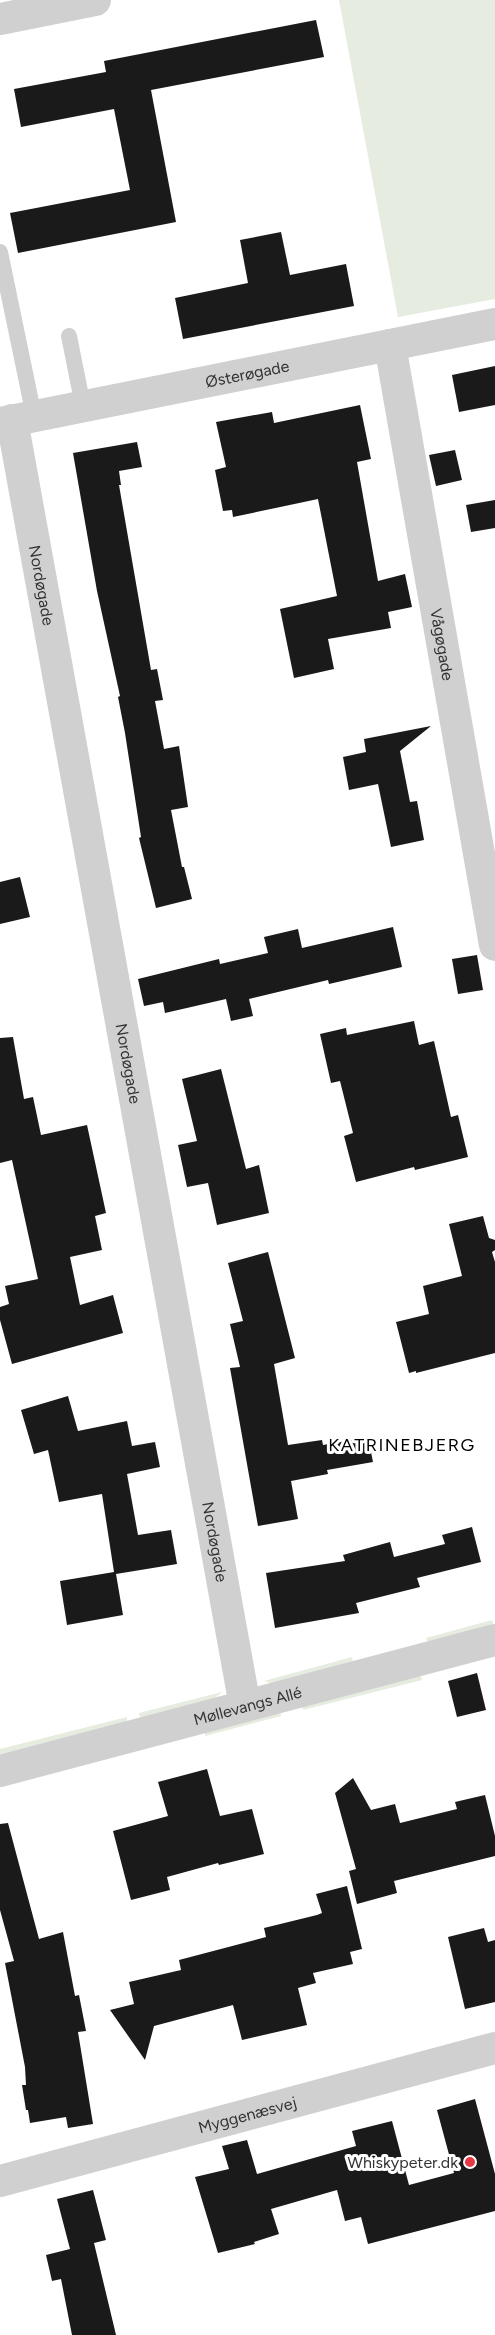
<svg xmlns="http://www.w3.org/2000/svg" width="495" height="2335" viewBox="0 0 495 2335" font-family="Figtree,sans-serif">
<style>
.green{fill:#e6ecdf}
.building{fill:#1a1a1a}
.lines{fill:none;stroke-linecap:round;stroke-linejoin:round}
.service{stroke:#d0d0d0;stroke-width:16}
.minor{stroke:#d0d0d0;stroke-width:32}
.poi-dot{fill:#e63946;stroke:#fff;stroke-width:2}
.labels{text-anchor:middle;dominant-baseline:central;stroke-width:6;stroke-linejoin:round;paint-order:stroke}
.street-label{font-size:16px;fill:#333;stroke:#fff}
.poi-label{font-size:16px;fill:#333;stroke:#fff;text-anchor:end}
.neighbourhood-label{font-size:18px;letter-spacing:1.5px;fill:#000;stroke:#fff}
</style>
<rect width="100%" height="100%" fill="#fff"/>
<g class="green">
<path d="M 339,0 L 495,0 L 495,299 L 398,317 Z"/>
<path d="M 492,1620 L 494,1626 L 428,1643 L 426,1638 Z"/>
<path d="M 352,1657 L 353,1662 L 271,1683 L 264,1681 Z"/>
<path d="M 420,1674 L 422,1680 L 303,1710 L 302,1705 Z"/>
<path d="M 222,1692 L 215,1698 L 140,1718 L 139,1713 Z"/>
<path d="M 280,1710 L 281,1716 L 205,1736 L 205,1731 Z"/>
<path d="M 127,1717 L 127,1722 L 0,1755 L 0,1749 Z"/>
</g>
<g class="building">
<path d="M 316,20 L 324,57 L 151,90 L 176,222 L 18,253 L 10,213 L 130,190 L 114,109 L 21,127 L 14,89 L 106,72 L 104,61 Z"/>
<path d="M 281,232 L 290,275 L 346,264 L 354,306 L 183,339 L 175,298 L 248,283 L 240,240 Z"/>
<path d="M 495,366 L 495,405 L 459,412 L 452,375 Z"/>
<path d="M 360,405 L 371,459 L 357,462 L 378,581 L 405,574 L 412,607 L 388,612 L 391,628 L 328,639 L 334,669 L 294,678 L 280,609 L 337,596 L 318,499 L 233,517 L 232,510 L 223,511 L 215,470 L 226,467 L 216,422 L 272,412 L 274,423 Z"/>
<path d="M 137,442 L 142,467 L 119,471 L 121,485 L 119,485 L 151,670 L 157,669 L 163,700 L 155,701 L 164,749 L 179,746 L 188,807 L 171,810 L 182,867 L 184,867 L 192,899 L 156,908 L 139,838 L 141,837 L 125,733 L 118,697 L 120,696 L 97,591 L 73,453 Z"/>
<path d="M 455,450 L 462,480 L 436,486 L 429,455 Z"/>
<path d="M 495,500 L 495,528 L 471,532 L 466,505 Z"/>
<path d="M 431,726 L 400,751 L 410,802 L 417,801 L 424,840 L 391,847 L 378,784 L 349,790 L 343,757 L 366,752 L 364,739 Z"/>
<path d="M 20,877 L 30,917 L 0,924 L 0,882 Z"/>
<path d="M 393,927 L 402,967 L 329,984 L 328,980 L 249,999 L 253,1016 L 231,1021 L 226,999 L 165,1013 L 163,1002 L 144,1006 L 138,979 L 219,959 L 220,964 L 268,953 L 264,937 L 298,929 L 302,948 Z"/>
<path d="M 477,955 L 483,990 L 458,994 L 452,959 Z"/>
<path d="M 414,1021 L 419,1045 L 434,1041 L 451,1117 L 458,1115 L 468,1157 L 415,1170 L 414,1167 L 356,1182 L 344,1136 L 353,1133 L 340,1081 L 331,1083 L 320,1034 L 346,1028 L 347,1035 Z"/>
<path d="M 13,1037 L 24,1099 L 33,1097 L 41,1135 L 87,1125 L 106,1213 L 95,1216 L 102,1250 L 70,1257 L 80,1305 L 113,1295 L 123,1333 L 12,1364 L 0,1320 L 0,1307 L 9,1304 L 5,1286 L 38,1279 L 12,1160 L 0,1163 L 0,1038 Z"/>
<path d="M 221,1069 L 246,1169 L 259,1165 L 269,1213 L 217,1225 L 208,1183 L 187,1187 L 178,1145 L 197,1141 L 182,1079 Z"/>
<path d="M 483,1216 L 489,1238 L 495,1240 L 495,1250 L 492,1252 L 495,1262 L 495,1353 L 416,1373 L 416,1371 L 409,1373 L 396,1322 L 429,1314 L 423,1286 L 462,1276 L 449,1224 Z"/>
<path d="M 268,1252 L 295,1358 L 274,1364 L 288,1445 L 322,1440 L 323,1445 L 368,1437 L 373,1462 L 327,1470 L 328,1474 L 291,1481 L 298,1519 L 258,1526 L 230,1368 L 240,1367 L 230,1324 L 243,1321 L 228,1263 Z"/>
<path d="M 68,1396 L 78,1431 L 127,1421 L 132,1446 L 155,1442 L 160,1467 L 127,1474 L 138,1535 L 171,1530 L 177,1564 L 116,1574 L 123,1615 L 67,1625 L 60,1581 L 114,1572 L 102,1494 L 59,1502 L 48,1450 L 34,1454 L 21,1410 Z"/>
<path d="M 472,1527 L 481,1562 L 417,1578 L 420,1587 L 356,1603 L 359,1613 L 275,1628 L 266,1573 L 345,1561 L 343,1555 L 390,1542 L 394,1557 L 445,1544 L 442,1535 Z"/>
<path d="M 477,1673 L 486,1710 L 457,1717 L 448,1681 Z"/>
<path d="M 207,1769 L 220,1816 L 252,1809 L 264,1854 L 219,1865 L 218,1863 L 167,1877 L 170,1890 L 131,1900 L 113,1831 L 168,1816 L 158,1782 Z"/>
<path d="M 353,1778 L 371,1810 L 395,1804 L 400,1823 L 457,1809 L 455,1802 L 485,1795 L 495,1836 L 495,1856 L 394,1881 L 397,1893 L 357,1904 L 349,1871 L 356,1869 L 335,1793 Z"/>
<path d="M 8,1823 L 39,1939 L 63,1932 L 75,1996 L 79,1995 L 86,2031 L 78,2032 L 93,2124 L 68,2128 L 66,2117 L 30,2123 L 28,2110 L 26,2110 L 22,2085 L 26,2085 L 25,2067 L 5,1963 L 14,1961 L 0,1910 L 0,1824 Z"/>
<path d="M 347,1886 L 362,1949 L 350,1952 L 353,1964 L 313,1973 L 316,1983 L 298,1988 L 307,2025 L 242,2040 L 233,2005 L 154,2026 L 145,2060 L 110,2010 L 134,2004 L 129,1982 L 181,1970 L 179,1960 L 266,1937 L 264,1928 L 317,1915 L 322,1913 L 316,1894 Z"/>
<path d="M 484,1928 L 488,1942 L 495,1940 L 495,2002 L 465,2009 L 448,1937 Z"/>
<path d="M 475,2099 L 495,2174 L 495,2211 L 368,2244 L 361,2217 L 345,2221 L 337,2190 L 271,2209 L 279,2234 L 254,2242 L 255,2244 L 218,2253 L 195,2177 L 229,2169 L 222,2146 L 247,2140 L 257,2174 L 356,2146 L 352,2131 L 392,2121 L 409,2185 L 454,2173 L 437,2110 Z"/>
<path d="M 93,2190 L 106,2240 L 94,2243 L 116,2335 L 72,2335 L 61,2279 L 52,2281 L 46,2255 L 70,2249 L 57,2199 Z"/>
</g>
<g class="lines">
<g class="service">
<path d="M 0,252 L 34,416"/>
<path d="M 69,336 L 83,406"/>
</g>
<g class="minor">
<path d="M 0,19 L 95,0"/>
<path id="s1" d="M 390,345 L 495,945"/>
<path id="s2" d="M 12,420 L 245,1706"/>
<path id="s3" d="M 0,423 L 495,324"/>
<path id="s4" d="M 0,1771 L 495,1640"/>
<path id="s5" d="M 0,2181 L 495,2048"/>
</g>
</g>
<circle class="poi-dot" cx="470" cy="2162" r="6"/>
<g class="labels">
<g class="street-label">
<text stroke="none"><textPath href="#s3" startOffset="252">Østerøgade</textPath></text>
<text stroke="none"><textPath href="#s2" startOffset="168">Nordøgade</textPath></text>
<text stroke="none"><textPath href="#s1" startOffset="304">Vågøgade</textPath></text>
<text stroke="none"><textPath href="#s2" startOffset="654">Nordøgade</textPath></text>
<text stroke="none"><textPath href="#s2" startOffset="1140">Nordøgade</textPath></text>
<text stroke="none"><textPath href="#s4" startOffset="256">Møllevangs Allé</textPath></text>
<text stroke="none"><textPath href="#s5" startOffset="256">Myggenæsvej</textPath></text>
</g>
<g class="poi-label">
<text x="458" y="2162">Whiskypeter.dk</text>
</g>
<g class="neighbourhood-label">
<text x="402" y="1445">KATRINEBJERG</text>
</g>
</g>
</svg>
